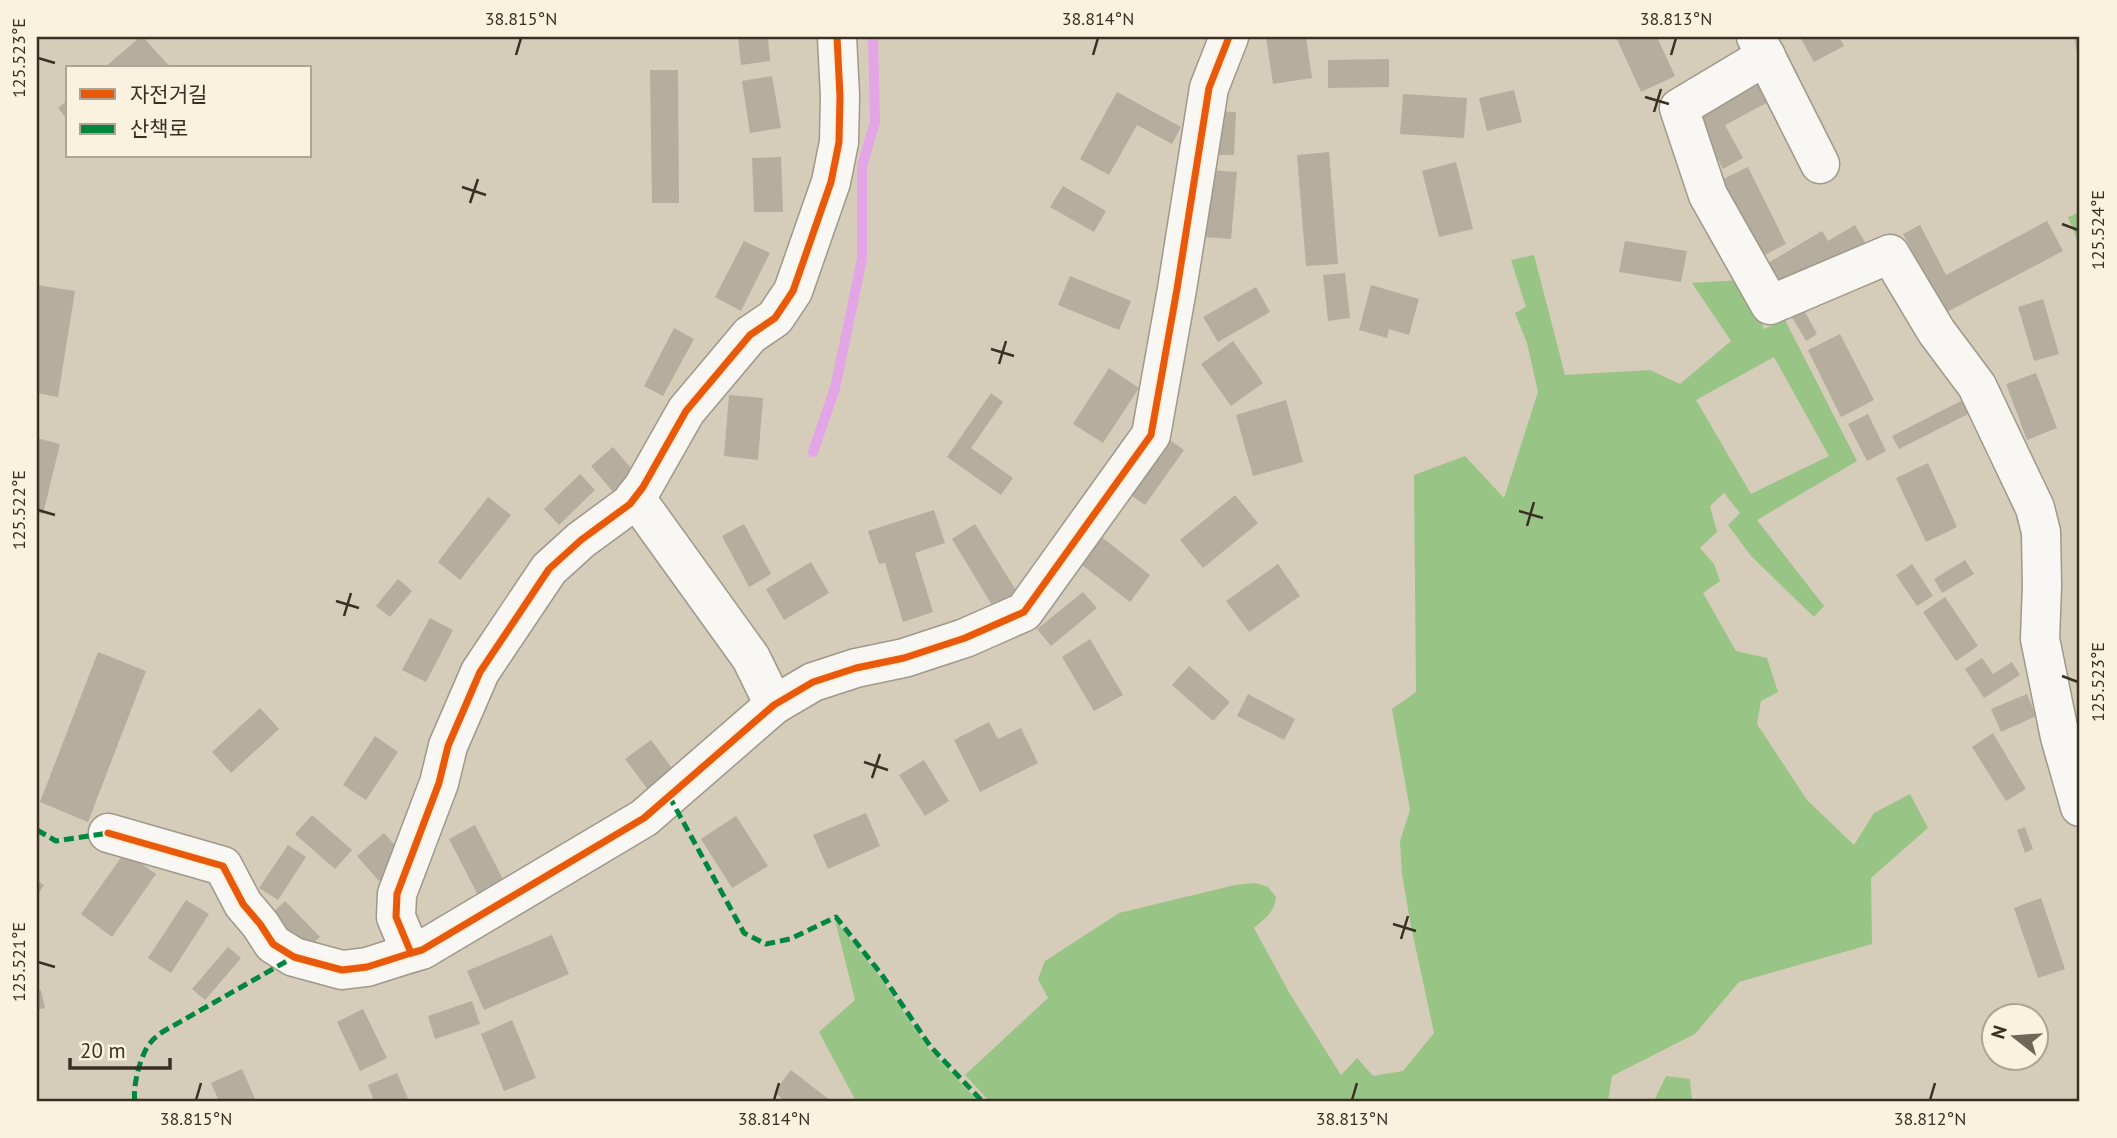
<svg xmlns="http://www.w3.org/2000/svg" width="2117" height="1138" viewBox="0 0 2117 1138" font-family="'PT Sans','Noto Sans KR',sans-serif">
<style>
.green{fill:#98c585;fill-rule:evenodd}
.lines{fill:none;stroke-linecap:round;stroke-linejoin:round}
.stream{stroke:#e4a5e6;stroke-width:10}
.building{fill:#b5ad9e}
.minor-casing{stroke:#a0988a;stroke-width:41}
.minor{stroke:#f9f7f4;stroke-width:38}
.quiet{stroke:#00873e;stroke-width:5;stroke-dasharray:10 5;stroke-linecap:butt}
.cycleway-casing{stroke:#fbf1df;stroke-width:11}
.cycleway{stroke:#e8590c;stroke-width:7}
.ticks{fill:none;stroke:#383023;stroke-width:2.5}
.neatline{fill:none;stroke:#383023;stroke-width:2.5}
.ticks-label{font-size:18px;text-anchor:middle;fill:#383023}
</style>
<rect width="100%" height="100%" fill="#d5ccb9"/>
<g class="green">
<path d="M 2080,212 L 2080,247 L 2068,217 Z"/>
<path d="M 1534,255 L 1565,375 L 1650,370 L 1680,384 L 1731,341 L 1692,283 L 1740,280 L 1764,329 L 1785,320 L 1857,461 L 1757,520 L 1824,606 L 1814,617 L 1751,556 L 1728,525 L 1740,513 L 1724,493 L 1710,506 L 1717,532 L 1700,548 L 1714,564 L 1720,581 L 1703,593 L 1736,651 L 1767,658 L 1778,692 L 1761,701 L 1757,724 L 1807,800 L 1854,845 L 1874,813 L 1910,794 L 1928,828 L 1871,878 L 1872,944 L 1739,982 L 1695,1034 L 1612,1076 L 1608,1101 L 989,1101 L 965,1075 L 1048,998 L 1038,979 L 1045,961 L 1119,913 L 1235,885 L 1255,883 L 1268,887 L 1276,897 C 1274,914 1265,918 1254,928 L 1290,994 L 1341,1075 L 1357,1058 L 1373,1076 L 1403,1071 L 1434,1033 L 1411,926 L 1402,874 L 1400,841 L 1410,810 L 1392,709 L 1416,692 L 1414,475 L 1465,456 L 1504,498 L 1538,392 L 1527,343 L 1515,313 L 1526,307 L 1511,260 ZM 1774,357 L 1829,456 L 1751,494 L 1696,400 Z"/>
<path d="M 835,920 L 880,977 L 928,1048 L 978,1101 L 856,1101 L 819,1032 L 855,1000 Z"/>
<path d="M 1666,1076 L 1690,1079 L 1692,1101 L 1654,1101 Z"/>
</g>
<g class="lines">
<path class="stream" d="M 813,452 L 835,388 L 862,259 L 862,166 L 875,122 L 873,37"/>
</g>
<g class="building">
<path d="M 140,37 L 143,37 L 171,68 L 104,68 Z"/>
<path d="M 738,37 L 768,37 L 770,61 L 741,65 Z"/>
<path d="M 1266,37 L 1306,37 L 1312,78 L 1273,84 Z"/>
<path d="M 1616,37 L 1657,37 L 1675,76 L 1641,92 Z"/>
<path d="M 1800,37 L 1839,37 L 1844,46 L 1814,62 Z"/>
<path d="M 2074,37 L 2080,37 L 2080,64 L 2079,64 Z"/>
<path d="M 1389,59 L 1389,87 L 1328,88 L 1328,60 Z"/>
<path d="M 650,70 L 678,70 L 679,203 L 652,203 Z"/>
<path d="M 772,76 L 781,128 L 750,133 L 742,81 Z"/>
<path d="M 1758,77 L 1770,101 L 1725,125 L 1743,158 L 1723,169 L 1693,111 Z"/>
<path d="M 1514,90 L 1522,122 L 1487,131 L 1479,98 Z"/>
<path d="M 1117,92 L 1181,127 L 1172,144 L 1137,125 L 1109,175 L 1080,159 Z"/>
<path d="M 1403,94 L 1467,98 L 1464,138 L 1400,134 Z"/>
<path d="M 68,100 L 68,120 L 58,108 Z"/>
<path d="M 1212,111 L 1236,112 L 1234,155 L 1211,155 Z"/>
<path d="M 1329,152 L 1338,264 L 1306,266 L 1297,155 Z"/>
<path d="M 781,157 L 783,212 L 754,212 L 752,158 Z"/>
<path d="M 1456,162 L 1473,229 L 1439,237 L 1422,171 Z"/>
<path d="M 1748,167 L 1786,244 L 1755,260 L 1717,182 Z"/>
<path d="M 1210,170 L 1237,172 L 1231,239 L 1204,237 Z"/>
<path d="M 1063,186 L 1106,211 L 1094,232 L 1050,207 Z"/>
<path d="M 2047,221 L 2063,251 L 1945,313 L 1903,234 L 1920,225 L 1946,275 Z"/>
<path d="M 1855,225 L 1870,251 L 1779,293 L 1763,266 L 1822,231 L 1828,241 Z"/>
<path d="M 744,241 L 770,253 L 741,311 L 715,297 Z"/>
<path d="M 1625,241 L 1687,251 L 1681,282 L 1619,272 Z"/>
<path d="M 1345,273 L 1350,318 L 1328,321 L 1323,275 Z"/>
<path d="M 1070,276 L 1131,301 L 1119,330 L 1058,305 Z"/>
<path d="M 37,285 L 75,291 L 58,397 L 37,393 Z"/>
<path d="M 1371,285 L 1419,299 L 1409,335 L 1389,329 L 1387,338 L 1359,330 Z"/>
<path d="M 1256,287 L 1270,312 L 1218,342 L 1203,317 Z"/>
<path d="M 2043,299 L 2059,354 L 2034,361 L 2018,307 Z"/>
<path d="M 1804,310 L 1817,334 L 1806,341 L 1792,317 Z"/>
<path d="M 674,328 L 694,339 L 663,396 L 644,386 Z"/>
<path d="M 1840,334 L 1874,400 L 1841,417 L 1808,350 Z"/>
<path d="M 1233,341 L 1263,383 L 1231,406 L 1201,364 Z"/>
<path d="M 1109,368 L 1139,388 L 1103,443 L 1073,424 Z"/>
<path d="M 2036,373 L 2057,428 L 2027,440 L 2006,384 Z"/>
<path d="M 991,393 L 1003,402 L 971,448 L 1013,478 L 1001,495 L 947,457 Z"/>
<path d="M 729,395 L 763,398 L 758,460 L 724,456 Z"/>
<path d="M 1965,399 L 1972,412 L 1899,449 L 1892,436 Z"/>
<path d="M 1286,400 L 1303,462 L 1253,476 L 1236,415 Z"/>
<path d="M 1868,414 L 1886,451 L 1867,461 L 1848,424 Z"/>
<path d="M 37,438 L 60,444 L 43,514 L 37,513 Z"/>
<path d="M 1167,438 L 1184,450 L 1145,505 L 1128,493 Z"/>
<path d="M 613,447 L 636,474 L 614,493 L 591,466 Z"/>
<path d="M 1928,463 L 1957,527 L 1926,542 L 1896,478 Z"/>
<path d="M 580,474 L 595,490 L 559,525 L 544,509 Z"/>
<path d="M 1235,495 L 1258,523 L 1203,568 L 1180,540 Z"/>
<path d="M 488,497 L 511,515 L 460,580 L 438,562 Z"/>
<path d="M 934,510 L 945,543 L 915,553 L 933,612 L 903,622 L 885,563 L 879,564 L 868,531 Z"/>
<path d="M 744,524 L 771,574 L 749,587 L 722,536 Z"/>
<path d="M 975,524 L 1020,597 L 996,612 L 952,539 Z"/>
<path d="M 1099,535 L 1150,575 L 1130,602 L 1078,562 Z"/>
<path d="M 1965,560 L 1974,574 L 1942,593 L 1934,579 Z"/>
<path d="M 811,562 L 829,593 L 784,620 L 766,589 Z"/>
<path d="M 1278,564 L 1300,596 L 1249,632 L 1226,601 Z"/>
<path d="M 1912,564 L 1933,596 L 1917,606 L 1896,575 Z"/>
<path d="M 398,579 L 412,591 L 390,617 L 376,606 Z"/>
<path d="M 1083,592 L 1097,608 L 1051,646 L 1037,629 Z"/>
<path d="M 1945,597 L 1978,646 L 1956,661 L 1923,612 Z"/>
<path d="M 430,618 L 453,630 L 426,682 L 402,670 Z"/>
<path d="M 1090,639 L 1123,695 L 1094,711 L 1062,657 Z"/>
<path d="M 98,652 L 146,671 L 88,822 L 40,802 Z"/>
<path d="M 1982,658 L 1993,674 L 2012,662 L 2020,675 L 1984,698 L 1965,669 Z"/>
<path d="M 1189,666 L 1230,702 L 1213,721 L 1172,685 Z"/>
<path d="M 1248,694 L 1295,719 L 1284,740 L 1237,716 Z"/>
<path d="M 2027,694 L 2036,716 L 2001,732 L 1991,709 Z"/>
<path d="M 260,708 L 279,729 L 231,773 L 212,752 Z"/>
<path d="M 989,722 L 998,739 L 1021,728 L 1038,763 L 980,792 L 954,740 Z"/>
<path d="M 1993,733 L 2026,789 L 2006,801 L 1972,747 Z"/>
<path d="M 375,736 L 398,752 L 366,800 L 343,785 Z"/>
<path d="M 651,740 L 681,780 L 655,799 L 625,759 Z"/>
<path d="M 924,760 L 949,801 L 925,816 L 899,775 Z"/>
<path d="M 866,813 L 880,846 L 828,869 L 813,835 Z"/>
<path d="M 312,815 L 352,850 L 335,869 L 295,834 Z"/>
<path d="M 736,816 L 768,866 L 732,888 L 701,839 Z"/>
<path d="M 475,825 L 508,889 L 482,903 L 449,839 Z"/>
<path d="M 2025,827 L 2033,849 L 2025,853 L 2017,830 Z"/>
<path d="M 384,833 L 406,857 L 379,881 L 357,856 Z"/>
<path d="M 288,845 L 306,857 L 278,900 L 259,888 Z"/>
<path d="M 125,852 L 156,874 L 112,937 L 81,914 Z"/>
<path d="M 37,880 L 44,885 L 37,896 Z"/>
<path d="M 2041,898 L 2065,969 L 2038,978 L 2014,908 Z"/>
<path d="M 186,900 L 209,914 L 171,973 L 148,958 Z"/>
<path d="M 285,901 L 320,937 L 300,956 L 266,919 Z"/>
<path d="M 552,935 L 569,974 L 484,1010 L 467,971 Z"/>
<path d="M 228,947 L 241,958 L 205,1000 L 192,989 Z"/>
<path d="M 41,990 L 45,1008 L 37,1010 L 37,991 Z"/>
<path d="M 472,1001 L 480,1024 L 435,1039 L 428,1016 Z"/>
<path d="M 363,1009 L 387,1058 L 360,1071 L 337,1022 Z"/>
<path d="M 512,1020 L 536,1078 L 504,1091 L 481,1034 Z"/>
<path d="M 242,1069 L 256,1101 L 219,1101 L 211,1083 Z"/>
<path d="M 791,1070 L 831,1101 L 785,1101 L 774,1092 Z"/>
<path d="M 397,1073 L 409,1101 L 374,1101 L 368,1085 Z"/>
</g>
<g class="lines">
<g class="minor-casing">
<g id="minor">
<path d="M 1756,37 L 1820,164"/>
<path d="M 1766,56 L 1679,108 L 1708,195 L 1770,305 L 1890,254 L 1936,331 L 1977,386 L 2035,508 L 2041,532 L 2042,586 L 2040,639 L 2060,737 L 2080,807"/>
<path d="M 635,497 L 751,658 L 774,705"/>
<path d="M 108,833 L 223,866 L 243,904 L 260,924 L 273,944 L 294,957 L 342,970 L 367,967 L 411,953 L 422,950 L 644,818 L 774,705 L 813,682 L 856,668 L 904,658 L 965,638 L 1024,612 L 1151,435 L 1177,289 L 1209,88 L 1229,37"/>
<path d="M 411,953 L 396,917 L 397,894 L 439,783 L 448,746 L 480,672 L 549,569 L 581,540 L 630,504 L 643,487 L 686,411 L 750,335 L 775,318 L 793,291 L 831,182 L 839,142 L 840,96 L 837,37"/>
</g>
</g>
<use href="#minor" class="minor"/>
<g class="quiet">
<path d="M 669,796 L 744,933 L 766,944 L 790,939 L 836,917 L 882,975 L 930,1046 L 982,1101"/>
<path d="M 37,830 L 56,841 L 108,833"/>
<path d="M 135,1101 C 132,1088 141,1052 151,1042 C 154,1038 159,1034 164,1031 L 294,957"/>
</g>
<g class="cycleway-casing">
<g id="cycleway">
<path d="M 108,833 L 223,866 L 243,904 L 260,924 L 273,944 L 294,957 L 342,970 L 367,967 L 411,953 L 422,950 L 644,818 L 774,705 L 813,682 L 856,668 L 904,658 L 965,638 L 1024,612 L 1151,435 L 1177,289 L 1209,88 L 1229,37"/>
<path d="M 411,953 L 396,917 L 397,894 L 439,783 L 448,746 L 480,672 L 549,569 L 581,540 L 630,504 L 643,487 L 686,411 L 750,335 L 775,318 L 793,291 L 831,182 L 839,142 L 840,96 L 837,37"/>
</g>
</g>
<use href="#cycleway" class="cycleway"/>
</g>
<path class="ticks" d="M 516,55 L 521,38M 1093,55 L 1098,38M 1671,55 L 1676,38M 38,58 L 55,63M 1645,97 L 1669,104M 1654,112 L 1661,89M 462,187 L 486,195M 470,203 L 478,179M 2062,224 L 2078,230M 991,349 L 1014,356M 999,364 L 1006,341M 38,510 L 55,515M 1519,511 L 1543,518M 1527,526 L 1534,502M 336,601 L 359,608M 344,616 L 351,593M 2062,676 L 2078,682M 864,762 L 888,770M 872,778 L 880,754M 1393,924 L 1416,931M 1401,939 L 1408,916M 38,962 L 55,967M 196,1100 L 201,1083M 774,1100 L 779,1083M 1352,1100 L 1357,1083M 1930,1100 L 1935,1083"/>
<rect width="2117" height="1138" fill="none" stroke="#fbf1df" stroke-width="77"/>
<rect x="66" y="66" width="245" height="91" fill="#fbf1df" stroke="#ada494" stroke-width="2"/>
<rect x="80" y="89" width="35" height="10" fill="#e8590c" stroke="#ada494" stroke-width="2"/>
<text x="130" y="102" font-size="21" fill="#383023">자전거길</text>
<rect x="80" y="124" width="35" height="10" fill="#00873e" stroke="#ada494" stroke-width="2"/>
<text x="130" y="136" font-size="21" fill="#383023">산책로</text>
<g transform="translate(2015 1037) rotate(287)"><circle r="33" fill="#fbf1df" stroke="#ada494" stroke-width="2"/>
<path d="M0-5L12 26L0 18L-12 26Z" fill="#6f6758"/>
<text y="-10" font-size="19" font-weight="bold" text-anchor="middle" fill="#383023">N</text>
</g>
<path d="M70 1058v10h100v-10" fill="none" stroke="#383023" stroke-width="3.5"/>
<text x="80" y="1058" font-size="21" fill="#383023" stroke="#fbf1df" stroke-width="5" paint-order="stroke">20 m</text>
<rect x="38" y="38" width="2040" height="1062" class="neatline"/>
<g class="ticks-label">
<text x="521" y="25">38.815°N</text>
<text x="1098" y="25">38.814°N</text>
<text x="1676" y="25">38.813°N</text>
<text transform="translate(19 58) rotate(-90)" y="6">125.523°E</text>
<text transform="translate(2098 230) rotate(-90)" y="6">125.524°E</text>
<text transform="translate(19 510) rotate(-90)" y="6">125.522°E</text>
<text transform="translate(2098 682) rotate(-90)" y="6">125.523°E</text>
<text transform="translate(19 962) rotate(-90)" y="6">125.521°E</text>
<text x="196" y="1125">38.815°N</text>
<text x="774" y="1125">38.814°N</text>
<text x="1352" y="1125">38.813°N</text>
<text x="1930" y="1125">38.812°N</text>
</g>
</svg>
